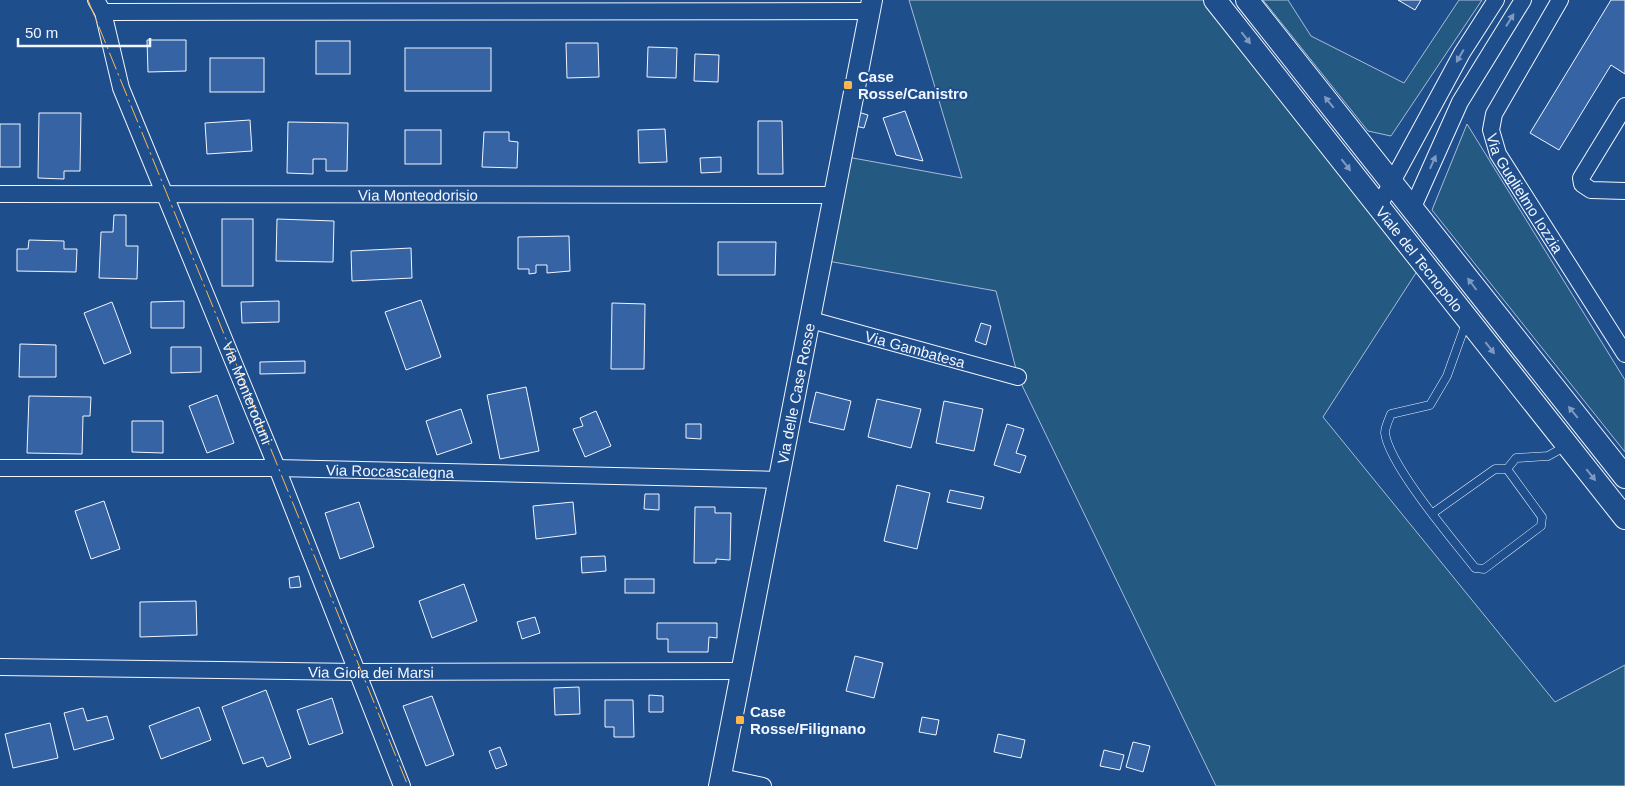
<svg xmlns="http://www.w3.org/2000/svg" width="1625" height="786" viewBox="0 0 1625 786" font-family="Helvetica,sans-serif">
<style>
.green{fill:#245a82;stroke:#a8bbd7}
.building{fill:#3563a3;stroke:#f2f6ff}
.lines{fill:none;stroke-linecap:round;stroke-linejoin:round}
.service-casing{stroke:#f2f6ff;stroke-width:9}
.minor-casing{stroke:#f2f6ff;stroke-width:18}
.tertiary-casing{stroke:#f2f6ff;stroke-width:22}
.secondary-casing{stroke:#f2f6ff;stroke-width:24}
.service{stroke:#1f4e8c;stroke-width:8}
.minor{stroke:#1f4e8c;stroke-width:16}
.tertiary{stroke:#1f4e8c;stroke-width:20}
.secondary{stroke:#1f4e8c;stroke-width:22}
.power{stroke:#ffb74d;stroke-width:1;stroke-dasharray:18 4 2.5 4;stroke-linecap:butt}
.oneway{fill:#7e9ac0}
.poi-dot{fill:#ffb74d;stroke:#1f4e8c;stroke-width:2}
.labels{text-anchor:middle;dominant-baseline:central;stroke-width:4;stroke-linejoin:round;paint-order:stroke}
.poi-label{font-size:15px;font-weight:bold;fill:#f2f6ff;stroke:#1f4e8c;text-anchor:start}
.street-label{font-size:15px;fill:#f2f6ff;stroke:#1f4e8c}
</style>
<rect width="100%" height="100%" fill="#1f4e8c"/>
<g class="green">
<path d="M 909,0 L 1213,0 L 1423,262 L 1323,417 L 1555,702 L 1625,665 L 1625,786 L 1216,786 L 1018,377 L 996,291 L 822,260 L 842,156 L 962,178 Z"/>
<path d="M 1263,0 L 1288,0 L 1311,36 L 1404,83 L 1459,0 L 1482,0 L 1391,136 L 1368,131 Z"/>
<path d="M 1467,124 L 1625,380 L 1625,452 L 1432,210 Z"/>
</g>
<g class="building">
<path d="M 1398,0 L 1421,0 L 1415,10 Z"/>
<path d="M 1611,0 L 1625,0 L 1625,74 L 1611,65 L 1559,150 L 1530,133 Z"/>
<path d="M 147,40 L 186,40 L 186,71 L 148,72 Z"/>
<rect x="316" y="41" width="34" height="33"/>
<path d="M 566,43 L 598,43 L 599,77 L 567,78 Z"/>
<path d="M 648,47 L 677,48 L 676,78 L 647,77 Z"/>
<rect x="405" y="48" width="86" height="43"/>
<path d="M 695,54 L 719,55 L 718,82 L 694,81 Z"/>
<rect x="210" y="58" width="54" height="34"/>
<path d="M 905,111 L 923,161 L 896,155 L 883,118 Z"/>
<path d="M 858,112 L 868,115 L 864,128 L 855,126 Z"/>
<path d="M 39,113 L 81,113 L 80,171 L 64,171 L 64,179 L 38,178 Z"/>
<path d="M 250,120 L 252,151 L 207,154 L 205,123 Z"/>
<path d="M 758,121 L 782,121 L 783,174 L 758,174 Z"/>
<path d="M 288,122 L 348,123 L 347,171 L 326,171 L 326,159 L 313,159 L 313,174 L 287,173 Z"/>
<rect x="0" y="124" width="20" height="43"/>
<path d="M 665,129 L 667,162 L 639,163 L 638,130 Z"/>
<rect x="405" y="130" width="36" height="34"/>
<path d="M 484,132 L 509,132 L 509,141 L 518,142 L 517,168 L 482,167 Z"/>
<path d="M 721,157 L 721,172 L 701,173 L 700,158 Z"/>
<path d="M 114,215 L 126,215 L 126,246 L 138,246 L 137,279 L 99,278 L 101,232 L 113,232 Z"/>
<rect x="222" y="219" width="31" height="67"/>
<path d="M 277,219 L 334,221 L 333,262 L 276,261 Z"/>
<path d="M 569,236 L 570,271 L 547,273 L 547,265 L 536,265 L 536,273 L 529,274 L 529,269 L 518,269 L 518,237 Z"/>
<path d="M 29,240 L 64,241 L 64,249 L 77,249 L 76,272 L 17,271 L 17,249 L 28,249 Z"/>
<path d="M 718,242 L 776,242 L 775,275 L 718,275 Z"/>
<path d="M 411,248 L 412,278 L 352,281 L 351,251 Z"/>
<path d="M 421,300 L 441,357 L 406,370 L 385,312 Z"/>
<path d="M 184,301 L 184,328 L 151,328 L 151,302 Z"/>
<path d="M 279,301 L 279,322 L 242,323 L 241,302 Z"/>
<path d="M 112,302 L 131,353 L 104,364 L 84,313 Z"/>
<path d="M 612,303 L 645,304 L 644,369 L 611,369 Z"/>
<path d="M 981,323 L 991,326 L 986,345 L 975,341 Z"/>
<path d="M 20,344 L 56,345 L 56,377 L 19,377 Z"/>
<path d="M 171,347 L 201,347 L 201,372 L 171,373 Z"/>
<path d="M 305,361 L 305,373 L 260,374 L 260,362 Z"/>
<path d="M 526,387 L 539,451 L 500,459 L 487,395 Z"/>
<path d="M 816,392 L 851,401 L 844,430 L 809,422 Z"/>
<path d="M 217,395 L 234,443 L 207,453 L 189,406 Z"/>
<path d="M 29,396 L 91,397 L 90,416 L 83,416 L 82,454 L 27,453 Z"/>
<path d="M 877,399 L 921,409 L 911,448 L 868,437 Z"/>
<path d="M 944,401 L 983,409 L 974,451 L 936,443 Z"/>
<path d="M 461,409 L 472,443 L 437,455 L 426,421 Z"/>
<path d="M 596,411 L 611,446 L 585,457 L 573,429 L 583,426 L 580,418 Z"/>
<path d="M 132,421 L 163,421 L 163,453 L 132,452 Z"/>
<path d="M 686,424 L 701,424 L 701,439 L 686,438 Z"/>
<path d="M 1007,424 L 1024,429 L 1016,453 L 1026,456 L 1020,473 L 994,465 Z"/>
<path d="M 897,485 L 930,493 L 917,549 L 884,541 Z"/>
<path d="M 950,490 L 984,497 L 981,509 L 947,502 Z"/>
<path d="M 645,494 L 659,494 L 659,510 L 644,509 Z"/>
<path d="M 104,501 L 120,549 L 91,559 L 75,511 Z"/>
<path d="M 359,502 L 374,547 L 340,559 L 325,513 Z"/>
<path d="M 573,502 L 576,534 L 536,539 L 533,506 Z"/>
<path d="M 695,507 L 715,507 L 715,513 L 731,513 L 730,560 L 716,559 L 716,563 L 694,563 Z"/>
<path d="M 605,556 L 606,571 L 582,573 L 581,557 Z"/>
<path d="M 299,576 L 301,587 L 290,588 L 289,578 Z"/>
<rect x="625" y="579" width="29" height="14"/>
<path d="M 464,584 L 477,621 L 432,638 L 419,601 Z"/>
<path d="M 196,601 L 197,635 L 140,637 L 140,602 Z"/>
<path d="M 535,617 L 540,633 L 522,639 L 517,622 Z"/>
<path d="M 657,623 L 717,623 L 717,638 L 709,637 L 708,652 L 668,652 L 668,639 L 657,639 Z"/>
<path d="M 855,656 L 883,663 L 874,698 L 846,691 Z"/>
<path d="M 579,687 L 580,714 L 555,715 L 554,688 Z"/>
<path d="M 266,690 L 291,758 L 267,767 L 263,757 L 243,764 L 222,707 Z"/>
<path d="M 649,695 L 663,696 L 663,712 L 649,712 Z"/>
<path d="M 432,696 L 454,755 L 426,766 L 403,706 Z"/>
<path d="M 332,698 L 343,733 L 309,745 L 297,710 Z"/>
<path d="M 605,700 L 633,700 L 634,737 L 614,737 L 614,727 L 605,727 Z"/>
<path d="M 199,707 L 211,740 L 161,759 L 149,726 Z"/>
<path d="M 83,708 L 87,721 L 107,716 L 114,739 L 74,750 L 64,713 Z"/>
<path d="M 922,717 L 939,720 L 936,735 L 919,732 Z"/>
<path d="M 50,723 L 58,758 L 13,768 L 5,734 Z"/>
<path d="M 998,734 L 1025,740 L 1021,758 L 994,752 Z"/>
<path d="M 1133,742 L 1150,746 L 1143,772 L 1126,767 Z"/>
<path d="M 500,747 L 507,765 L 496,769 L 489,751 Z"/>
<path d="M 1104,750 L 1124,755 L 1120,770 L 1100,766 Z"/>
</g>
<g class="lines">
<g class="service-casing">
<g id="service">
<path d="M 1466,323 L 1447,376 L 1430,405 L 1391,414 C 1389,419 1385,427 1385,433 C 1389,465 1453,540 1475,568 L 1484,569 L 1541,526 L 1542,517 L 1507,469 L 1516,458 L 1548,456 L 1566,446"/>
<path d="M 1433,513 L 1495,469 L 1507,469"/>
</g>
</g>
<g class="minor-casing">
<g id="minor">
<path d="M 96,0 L 103,12 L 121,88 L 277,468 L 402,786"/>
<path id="s1" d="M 1560,0 L 1494,114 L 1491,130 L 1498,154 L 1625,354"/>
<path d="M 103,12 L 869,11"/>
<path d="M 1625,106 L 1581,178 L 1582,184 L 1591,190 L 1625,191"/>
<path id="s2" d="M 0,194 L 835,195"/>
<path d="M 1379,206 L 1462,53 L 1496,0"/>
<path d="M 1413,207 L 1460,102 L 1523,0"/>
<path id="s3" d="M 811,320 L 1018,377"/>
<path id="s4" d="M 0,468 L 277,468 L 780,480"/>
<path id="s5" d="M 0,667 L 356,672 L 742,671"/>
<path d="M 721,777 L 763,786"/>
</g>
</g>
<g class="tertiary-casing">
<g id="tertiary">
<path id="s6" d="M 719,786 L 872,0"/>
</g>
</g>
<g class="secondary-casing">
<g id="secondary">
<path id="s7" d="M 1215,0 L 1625,518"/>
<path d="M 1247,0 L 1625,477"/>
</g>
</g>
<use href="#service" class="service"/>
<use href="#minor" class="minor"/>
<use href="#tertiary" class="tertiary"/>
<use href="#secondary" class="secondary"/>
<path class="power" id="s8" d="M 88,0 L 408,786"/>
</g>
<defs><path id="oneway-solid" d="M-6-.8H1V-3.2L6.5 0L1 3.2V.8H-6Z" transform="scale(1.25)"/></defs>
<g class="oneway">
<use href="#oneway-solid" transform="translate(1510 20) rotate(-58)"/>
<use href="#oneway-solid" transform="translate(1246 38) rotate(52)"/>
<use href="#oneway-solid" transform="translate(1460 56) rotate(120)"/>
<use href="#oneway-solid" transform="translate(1329 102) rotate(-129)"/>
<use href="#oneway-solid" transform="translate(1433 162) rotate(-66)"/>
<use href="#oneway-solid" transform="translate(1346 165) rotate(52)"/>
<use href="#oneway-solid" transform="translate(1472 284) rotate(-127)"/>
<use href="#oneway-solid" transform="translate(1490 348) rotate(52)"/>
<use href="#oneway-solid" transform="translate(1573 412) rotate(-129)"/>
<use href="#oneway-solid" transform="translate(1591 475) rotate(51)"/>
</g>
<g class="poi-dot">
<rect x="843" y="80" width="10" height="10" rx="2.5"/>
<rect x="735" y="715" width="10" height="10" rx="2.5"/>
</g>
<g class="labels">
<g class="poi-label">
<text x="858" y="76">Case<tspan x="858" dy="17">Rosse/Canistro</tspan></text>
<text x="750" y="711">Case<tspan x="750" dy="17">Rosse/Filignano</tspan></text>
</g>
<g class="street-label">
<text stroke="none"><textPath href="#s1" startOffset="220">Via Guglielmo Iozzia</textPath></text>
<text stroke="none"><textPath href="#s2" startOffset="418">Via Monteodorisio</textPath></text>
<text stroke="none"><textPath href="#s7" startOffset="330">Viale del Tecnopolo</textPath></text>
<text stroke="none"><textPath href="#s3" startOffset="108">Via Gambatesa</textPath></text>
<text stroke="none"><textPath href="#s8" startOffset="424">Via Monteroduni</textPath></text>
<text stroke="none"><textPath href="#s6" startOffset="400">Via delle Case Rosse</textPath></text>
<text stroke="none"><textPath href="#s4" startOffset="390">Via Roccascalegna</textPath></text>
<text stroke="none"><textPath href="#s5" startOffset="371">Via Gioia dei Marsi</textPath></text>
</g>
</g>
<path d="M18 38v8h132v-8" fill="none" stroke="#f2f6ff" stroke-width="2.5"/>
<text x="25" y="38" font-size="15" fill="#f2f6ff" stroke="#1f4e8c" stroke-width="4" paint-order="stroke">50 m</text>
</svg>
